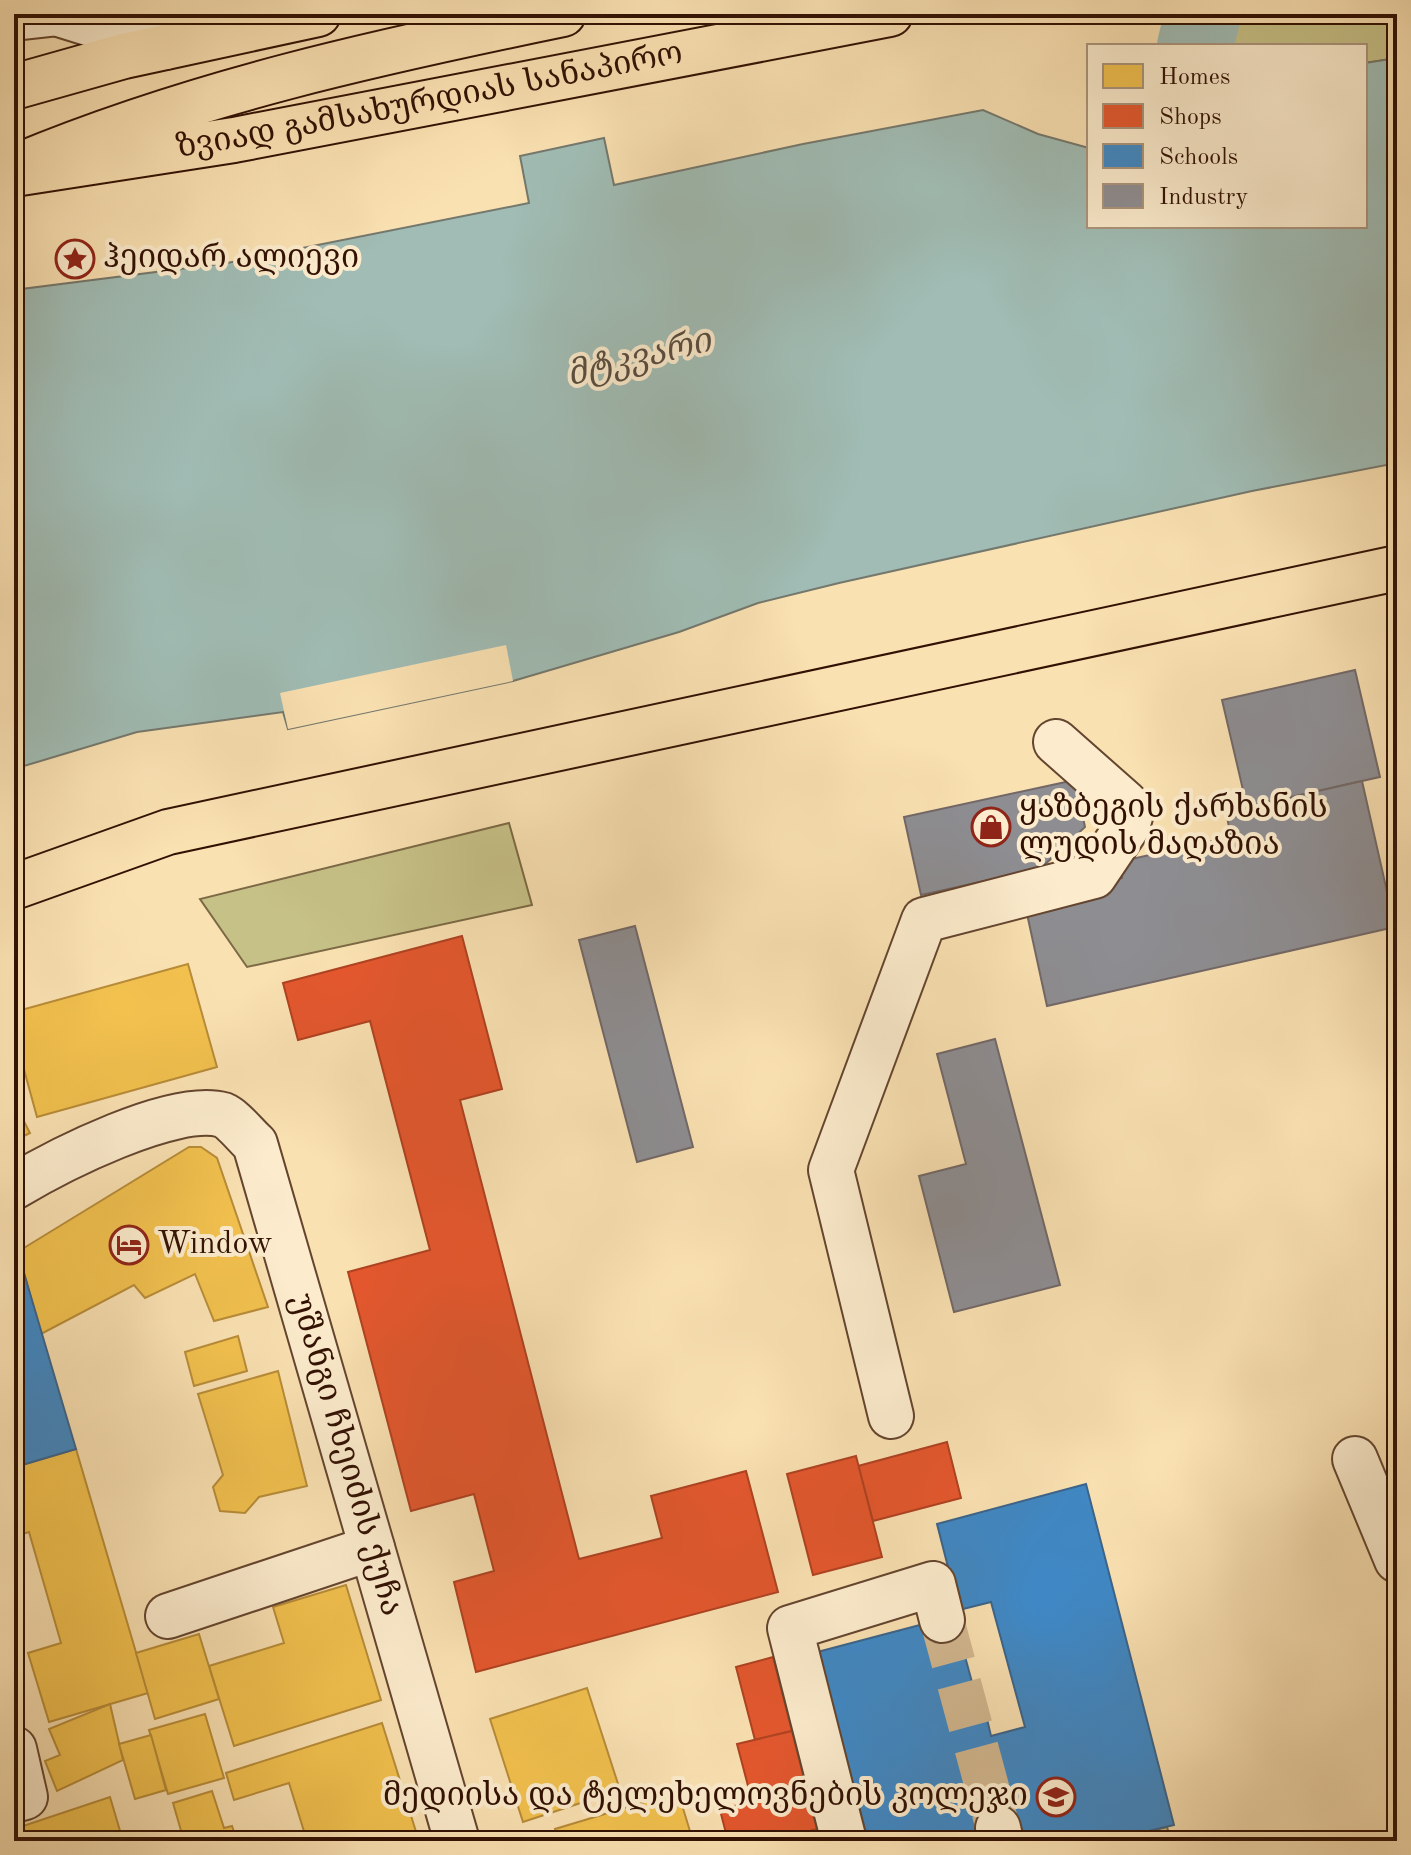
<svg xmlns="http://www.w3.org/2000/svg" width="1411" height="1855" viewBox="0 0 1411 1855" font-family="'Old Standard TT','Noto Serif Georgian',serif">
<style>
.green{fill:#c6c187;stroke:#7c6945;stroke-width:2}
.water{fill:#a0bcb4;stroke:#74786d;stroke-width:2}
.pier{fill:#fae1b2}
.homes{fill:#f2c14e;stroke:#b88c38;stroke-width:2}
.shops{fill:#e4572e;stroke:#af4221;stroke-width:2}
.schools{fill:#3f88c5;stroke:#3b648b;stroke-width:2}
.industry{fill:#8d8d92;stroke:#726867;stroke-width:2}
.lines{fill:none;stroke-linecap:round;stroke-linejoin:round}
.river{stroke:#a0bcb4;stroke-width:76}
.minor-tunnel{stroke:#d2b78f;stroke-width:44;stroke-dasharray:44 22;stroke-linecap:butt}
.minor-casing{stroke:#64452f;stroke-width:48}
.major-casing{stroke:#321103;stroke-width:48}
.highway-casing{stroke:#321103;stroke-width:48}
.minor{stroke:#fceccd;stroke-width:44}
.major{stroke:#fae1b2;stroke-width:44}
.highway{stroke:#fae1b2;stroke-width:44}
.labels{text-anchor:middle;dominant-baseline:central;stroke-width:8;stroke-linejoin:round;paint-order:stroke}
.street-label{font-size:32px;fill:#321103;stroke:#fceccd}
.poi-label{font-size:32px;fill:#321103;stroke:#fceccd;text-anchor:start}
.water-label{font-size:34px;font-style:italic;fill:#584d41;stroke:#fceccd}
</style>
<rect width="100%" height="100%" fill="#fae1b2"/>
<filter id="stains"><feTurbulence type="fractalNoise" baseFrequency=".0025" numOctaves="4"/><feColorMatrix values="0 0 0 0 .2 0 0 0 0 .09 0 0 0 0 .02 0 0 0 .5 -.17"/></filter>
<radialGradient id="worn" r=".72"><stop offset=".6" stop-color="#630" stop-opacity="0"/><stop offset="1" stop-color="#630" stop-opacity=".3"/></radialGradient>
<g class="green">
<path d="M 1225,14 L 1397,14 L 1397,58 L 1365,63 L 1365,46 L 1215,46 Z"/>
<path d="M 509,823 L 532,905 L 247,967 L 200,899 Z"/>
<path d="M 1167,1827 L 1171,1841 L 1134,1841 L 1132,1835 Z"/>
</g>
<path class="water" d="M 1397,58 L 1397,463 L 1252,491 L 839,583 L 758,603 L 679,632 L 513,681 L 288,729 L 283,712 L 137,732 L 14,769 L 14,290 L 227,263 L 529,203 L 520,156 L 604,138 L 614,185 L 803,144 L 983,110 L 1038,134 L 1089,148 L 1089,226 L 1365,226 L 1365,63 Z"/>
<path class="pier" d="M 506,645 L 513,681 L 288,729 L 280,693 Z"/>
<g class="homes">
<path d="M 188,964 L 217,1067 L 37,1117 L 14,1033 L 14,1012 Z"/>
<path d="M 14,1102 L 30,1133 L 14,1141 Z"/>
<path d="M 189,1147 L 201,1147 L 217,1158 L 268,1307 L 214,1321 L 195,1274 L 145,1298 L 134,1285 L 41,1334 L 24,1273 L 14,1254 Z"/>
<path d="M 238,1336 L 247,1371 L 194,1386 L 185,1352 Z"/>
<path d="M 278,1371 L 307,1486 L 259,1497 L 245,1513 L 220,1511 L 213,1487 L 223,1475 L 198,1394 Z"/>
<path d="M 76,1449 L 148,1693 L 49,1722 L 28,1653 L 61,1643 L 29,1532 L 16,1536 L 14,1528 L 14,1467 Z"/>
<path d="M 346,1585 L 381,1700 L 234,1746 L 209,1666 L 284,1643 L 273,1607 Z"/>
<path d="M 199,1634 L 219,1699 L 155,1719 L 136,1653 Z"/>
<path d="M 587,1688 L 620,1790 L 523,1822 L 490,1719 Z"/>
<path d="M 110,1704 L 123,1760 L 57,1791 L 45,1761 L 60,1755 L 49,1729 Z"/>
<path d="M 205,1714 L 224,1778 L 168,1794 L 149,1730 Z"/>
<path d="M 382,1723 L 418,1838 L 307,1841 L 289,1783 L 234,1800 L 226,1773 Z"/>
<path d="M 151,1735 L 166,1790 L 135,1799 L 119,1744 Z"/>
<path d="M 212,1791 L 224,1828 L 232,1826 L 237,1841 L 184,1841 L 173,1803 Z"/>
<path d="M 678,1792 L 693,1841 L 559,1841 L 555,1829 Z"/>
<path d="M 110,1797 L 123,1841 L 14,1841 L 14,1829 Z"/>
</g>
<g class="shops">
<path d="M 462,936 L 502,1089 L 460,1100 L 579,1559 L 662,1538 L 651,1496 L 746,1471 L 778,1592 L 476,1672 L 454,1582 L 494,1571 L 474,1494 L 411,1511 L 348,1272 L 430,1250 L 370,1021 L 298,1040 L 283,983 Z"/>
<path d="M 947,1442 L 961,1498 L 873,1521 L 858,1466 Z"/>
<path d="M 856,1456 L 882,1557 L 813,1575 L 787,1474 Z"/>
<path d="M 773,1657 L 792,1731 L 755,1740 L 736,1667 Z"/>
<path d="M 792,1731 L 817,1829 L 772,1841 L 728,1841 L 720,1810 L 752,1801 L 737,1744 Z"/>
</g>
<g class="schools">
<path d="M 24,1273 L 76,1449 L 19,1466 L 14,1450 L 14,1276 Z"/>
<path d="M 1086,1484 L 1174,1825 L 1132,1835 L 1134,1841 L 1021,1841 L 1016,1824 L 975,1834 L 976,1841 L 868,1841 L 843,1746 L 830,1749 L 806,1655 L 954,1616 L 979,1708 L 984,1706 L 991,1736 L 1025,1727 L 991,1602 L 959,1610 L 937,1524 Z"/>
</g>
<g class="industry">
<path d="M 1355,670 L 1380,777 L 1247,807 L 1222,700 Z"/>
<path d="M 1075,780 L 1085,827 L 1040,869 L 921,895 L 904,817 Z"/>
<path d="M 1362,781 L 1395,927 L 1047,1006 L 1024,900 L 1122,878 L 1118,862 L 1231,837 L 1226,812 Z"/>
<path d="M 635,926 L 693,1147 L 637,1162 L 579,940 Z"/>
<path d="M 995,1039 L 1060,1285 L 954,1312 L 919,1176 L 966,1164 L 937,1054 Z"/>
</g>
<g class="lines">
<path class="river" d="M 1195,46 L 1203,14"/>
<path class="minor-tunnel" d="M 942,1620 L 998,1828"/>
<g class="minor-casing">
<g id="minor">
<path d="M 59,14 L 165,47 L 158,14"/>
<path d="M 14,18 L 50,14"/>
<path id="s1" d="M 14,1187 C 57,1161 174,1101 223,1115 C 233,1119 246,1136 255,1144 L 457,1841"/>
<path d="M 891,1416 L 831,1170 L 924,920 L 1094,876 L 1127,827 L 1131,813 L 1125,803 L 1056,742"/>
<path d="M 1355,1459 L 1397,1560"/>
<path d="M 168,1616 L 372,1548"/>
<path d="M 14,1749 L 25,1797 L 14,1800"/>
<path d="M 998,1828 L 1001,1841"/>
<path d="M 844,1841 L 790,1628 L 933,1584 L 942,1620"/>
</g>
</g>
<g class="major-casing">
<g id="major">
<path d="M 20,165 C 196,92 378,52 563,14"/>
<path d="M 14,887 L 168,832 L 1397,568"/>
</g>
</g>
<g class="highway-casing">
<g id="highway">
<path d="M 14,87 L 124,56 L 318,14"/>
<path id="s2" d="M 14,174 L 234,140 L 890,14"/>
</g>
</g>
<use href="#minor" class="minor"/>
<use href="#major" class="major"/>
<use href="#highway" class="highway"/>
</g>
<defs>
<g id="sight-ring" transform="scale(2)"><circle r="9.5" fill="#fceccd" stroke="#8f2418" stroke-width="1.5"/><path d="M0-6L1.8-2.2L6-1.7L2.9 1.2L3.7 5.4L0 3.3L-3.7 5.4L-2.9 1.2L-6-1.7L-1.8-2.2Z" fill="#8f2418"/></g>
<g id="shop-ring" transform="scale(2)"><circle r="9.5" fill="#fceccd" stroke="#8f2418" stroke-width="1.5"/><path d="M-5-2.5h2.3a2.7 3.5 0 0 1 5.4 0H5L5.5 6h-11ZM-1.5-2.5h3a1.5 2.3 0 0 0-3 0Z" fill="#8f2418"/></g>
<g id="hotel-ring" transform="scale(2)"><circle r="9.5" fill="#fceccd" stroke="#8f2418" stroke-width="1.5"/><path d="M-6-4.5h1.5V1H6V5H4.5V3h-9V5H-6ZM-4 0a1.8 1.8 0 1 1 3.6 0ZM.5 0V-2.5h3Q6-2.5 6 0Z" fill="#8f2418"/></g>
<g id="university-ring" transform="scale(2)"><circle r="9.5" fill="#fceccd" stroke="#8f2418" stroke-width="1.5"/><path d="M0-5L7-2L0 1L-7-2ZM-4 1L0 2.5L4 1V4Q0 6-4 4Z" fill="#8f2418"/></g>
</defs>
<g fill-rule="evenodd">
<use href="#sight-ring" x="75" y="259"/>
<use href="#shop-ring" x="991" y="827"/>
<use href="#hotel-ring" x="129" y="1245"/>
<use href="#university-ring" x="1056" y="1797"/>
</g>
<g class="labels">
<g class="street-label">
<text stroke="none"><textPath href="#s2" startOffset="422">ზვიად გამსახურდიას სანაპირო</textPath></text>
<text stroke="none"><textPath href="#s1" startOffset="592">უშანგი ჩხეიძის ქუჩა</textPath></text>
</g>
<g class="poi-label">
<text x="103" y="259">ჰეიდარ ალიევი</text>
<text x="1019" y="809">ყაზბეგის ქარხანის<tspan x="1019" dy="37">ლუდის მაღაზია</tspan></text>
<text x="157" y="1245">Window</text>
<text x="1028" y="1797" text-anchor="end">მედიისა და ტელეხელოვნების კოლეჯი</text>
</g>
<g class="water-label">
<text transform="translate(639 359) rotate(-14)">მტკვარი</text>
</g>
</g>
<rect width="1411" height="1855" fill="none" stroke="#fae1b2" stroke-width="48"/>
<rect x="16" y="16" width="1379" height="1823" fill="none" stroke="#321103" stroke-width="4"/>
<rect x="24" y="24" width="1363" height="1807" fill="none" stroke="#321103" stroke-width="2"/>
<rect x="1087" y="44" width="280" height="184" fill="#fceccd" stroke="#ab947c" stroke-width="2"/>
<rect x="1103" y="64" width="40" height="24" fill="#f2c14e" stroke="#ab947c" stroke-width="2"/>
<text x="1159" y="84" font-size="24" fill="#321103">Homes</text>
<rect x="1103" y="104" width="40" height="24" fill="#e4572e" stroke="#ab947c" stroke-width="2"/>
<text x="1159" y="124" font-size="24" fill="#321103">Shops</text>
<rect x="1103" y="144" width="40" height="24" fill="#3f88c5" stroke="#ab947c" stroke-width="2"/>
<text x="1159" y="164" font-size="24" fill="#321103">Schools</text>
<rect x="1103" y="184" width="40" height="24" fill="#8d8d92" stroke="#ab947c" stroke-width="2"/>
<text x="1159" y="204" font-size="24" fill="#321103">Industry</text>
<rect width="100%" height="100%" filter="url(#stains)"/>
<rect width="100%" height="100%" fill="url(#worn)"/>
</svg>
